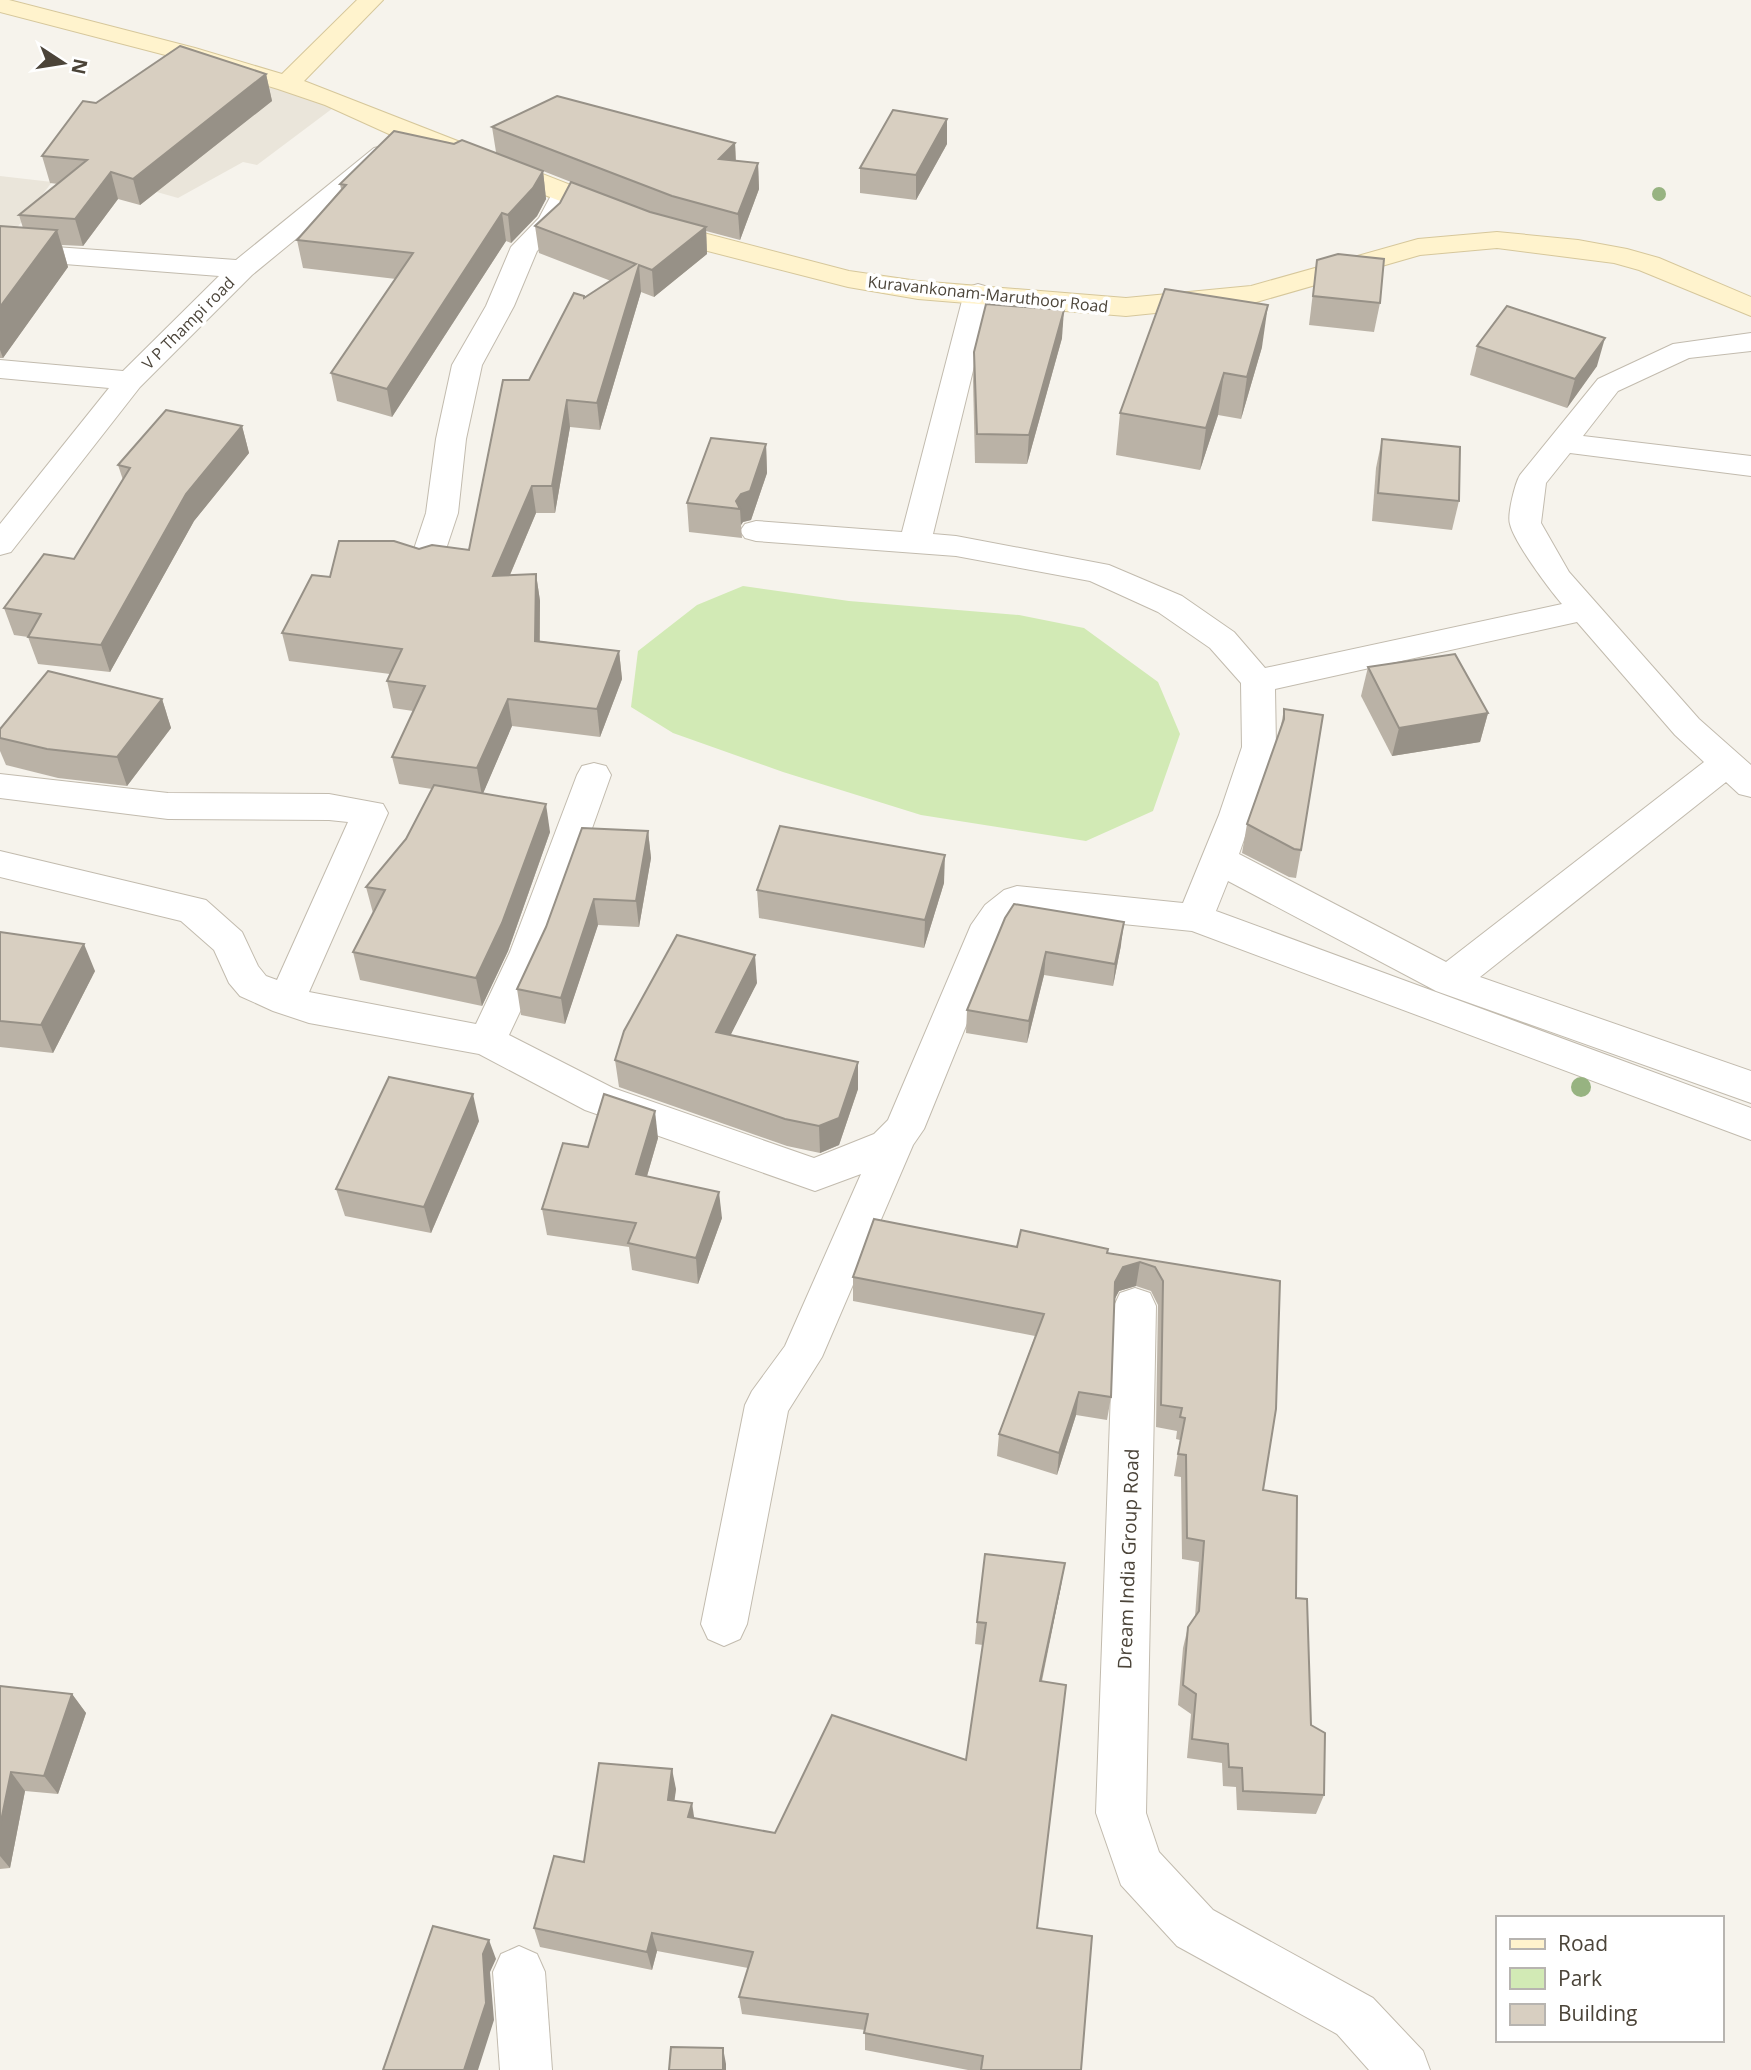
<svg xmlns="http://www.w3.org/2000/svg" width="1751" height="2070" viewBox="0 0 1751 2070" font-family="'Open Sans',sans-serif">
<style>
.residential{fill:#eae5da}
.green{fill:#d2eab5}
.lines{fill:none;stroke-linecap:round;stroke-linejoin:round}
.street-casing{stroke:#c2bbae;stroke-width:2}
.secondary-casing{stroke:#d6c79b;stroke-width:2}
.street{fill:#fff;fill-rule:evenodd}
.secondary{fill:#fff3cd;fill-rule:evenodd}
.tree{fill:#97b381}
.wall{fill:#bab2a6}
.shaded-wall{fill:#979187}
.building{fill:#d8cfc1;stroke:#979187;stroke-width:2}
.labels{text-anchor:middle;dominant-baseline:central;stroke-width:7;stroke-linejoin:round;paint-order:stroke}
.far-street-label{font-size:16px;fill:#4b4439;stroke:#fff}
.street-label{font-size:19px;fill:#4b4439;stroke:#fff}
</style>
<rect width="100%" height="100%" fill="#f6f3ec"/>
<g class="residential">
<path d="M 250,79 L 337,105 L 257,165 L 243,162 L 178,198 L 104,177 Z"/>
<path d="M 0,176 L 52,182 L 13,233 L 0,232 Z"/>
</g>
<path class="green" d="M 743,586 L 849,601 L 1019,615 L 1084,628 L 1158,682 L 1180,734 L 1153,811 L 1086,841 L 921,815 L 783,772 L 673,733 L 631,707 L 638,651 L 697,605 Z"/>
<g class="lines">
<g class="street-casing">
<g id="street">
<path d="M 383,146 L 392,148 L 396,154 L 392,160 L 252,275 L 140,387 L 11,552 L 0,555 L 0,524 L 109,388 L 0,378 L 0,360 L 123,371 L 219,276 L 0,259 L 0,243 L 236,260 L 374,148 Z"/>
<path d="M 565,186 L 575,188 L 579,194 L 561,228 L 537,251 L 514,306 L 482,365 L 466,439 L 458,513 L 441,564 L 436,571 L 425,574 L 414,571 L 409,564 L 426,513 L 436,439 L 452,365 L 486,306 L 511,247 L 539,218 L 555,188 Z"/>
<path d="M 978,284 L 988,287 L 992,293 L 933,534 L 956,536 L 1109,565 L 1182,596 L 1234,632 L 1265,668 L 1562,604 C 1549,589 1514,542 1510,524 C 1507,515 1515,483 1520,475 L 1598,379 L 1673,344 L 1751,333 L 1751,351 L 1689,358 L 1618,391 L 1583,436 L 1751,456 L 1751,476 L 1570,453 L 1546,483 L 1541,523 L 1569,572 L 1699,719 L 1751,765 L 1751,797 L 1739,794 L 1726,782 L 1480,977 L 1751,1071 L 1751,1103 L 1436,991 L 1228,881 L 1216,911 L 1751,1108 L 1751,1140 L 1192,931 L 1024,914 L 1011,925 L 1001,940 L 924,1129 L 913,1145 L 822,1357 L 788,1411 L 747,1624 L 740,1639 L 724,1646 L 708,1639 L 701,1624 L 745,1405 L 752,1391 L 785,1346 L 861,1174 L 815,1191 L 585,1110 L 479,1054 L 309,1023 L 273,1011 L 240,996 L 229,983 L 214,950 L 181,921 L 0,877 L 0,851 L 206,900 L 242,932 L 258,966 L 266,976 L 277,980 L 348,822 L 329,820 L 168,819 L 0,798 L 0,774 L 168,793 L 329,794 L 383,804 L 388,813 L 309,992 L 476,1024 L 510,952 L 577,775 L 582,766 L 594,763 L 606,766 L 611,775 L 548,952 L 509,1035 L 613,1088 L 814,1158 L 874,1134 L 888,1120 L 971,925 L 985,905 L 1004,890 L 1017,886 L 1183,903 L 1219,815 L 1242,747 L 1241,683 L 1210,648 L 1158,612 L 1090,581 L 956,556 L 756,541 L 745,538 L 740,531 L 745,524 L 756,521 L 902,532 L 964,293 L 968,287 ZM 1577,622 L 1675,735 L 1704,762 L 1446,962 L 1239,854 L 1276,747 L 1275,689 Z"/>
<path d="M 1135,1288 L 1150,1293 L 1156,1306 L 1146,1813 L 1159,1852 L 1213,1910 L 1373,1998 L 1423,2051 L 1430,2070 L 1369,2070 L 1337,2034 L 1177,1946 L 1121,1885 L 1096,1813 L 1114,1306 L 1120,1293 Z"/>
<path d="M 519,1946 L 537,1954 L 545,1972 L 552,2070 L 500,2070 L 493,1972 L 501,1954 Z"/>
</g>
</g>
<g class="secondary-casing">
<path id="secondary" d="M 0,0 L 9,0 L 195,48 L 282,74 L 357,0 L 383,0 L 304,81 L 673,225 L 849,271 L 918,281 L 1126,298 L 1251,286 L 1418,239 L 1497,232 L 1578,240 L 1627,249 L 1659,258 L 1751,297 L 1751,316 L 1639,270 L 1614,263 L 1497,248 L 1420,255 L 1253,303 L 1126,316 L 918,299 L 848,287 L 653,237 L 400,139 L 325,105 L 278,89 L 177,58 L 0,12 Z"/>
</g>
<use href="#street" class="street"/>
<use href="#secondary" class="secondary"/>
</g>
<g class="tree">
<circle cx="1659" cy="194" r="7"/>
<circle cx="1581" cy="1087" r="10"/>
</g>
<g class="wall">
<path d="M 266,74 L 272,101 L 140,205 L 118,199 L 83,246 L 62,245 L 68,267 L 3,358 L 0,358 L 0,226 L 23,228 L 19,215 L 58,184 L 50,183 L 42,156 L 96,103 Z"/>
<path d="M 492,127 L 735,143 L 736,161 L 758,163 L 759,189 L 740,240 L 706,231 L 707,254 L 654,297 L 641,292 L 600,430 L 570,427 L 555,513 L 536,513 L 510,575 L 536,574 L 540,601 L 540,641 L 619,651 L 622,679 L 600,737 L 512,726 L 483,793 L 550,832 L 508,951 L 482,1006 L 360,980 L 353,952 L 373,913 L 366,887 L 406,839 L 432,789 L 399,784 L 392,757 L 413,711 L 393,708 L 387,681 L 390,674 L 289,661 L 282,633 L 330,577 L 419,549 L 469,550 L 529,380 L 585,298 L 611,281 L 539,253 L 535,226 L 560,203 L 571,182 L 543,171 L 546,199 L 537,216 L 511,243 L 506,241 L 392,417 L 337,401 L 331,373 L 396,279 L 303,268 L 297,240 L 341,189 L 340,184 L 496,152 Z"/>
<path d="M 947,144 L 916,200 L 860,193 L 860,168 Z"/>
<path d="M 1317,260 L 1380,303 L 1374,332 L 1309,325 Z"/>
<path d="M 1062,338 L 1027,464 L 975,463 L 973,381 L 974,352 Z"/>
<path d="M 1477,346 L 1597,366 L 1567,408 L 1470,375 Z"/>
<path d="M 1262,347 L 1241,419 L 1218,415 L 1200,470 L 1116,455 L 1120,413 Z"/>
<path d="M 242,426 L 249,453 L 194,521 L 110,672 L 38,664 L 28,637 L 14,635 L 4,608 L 74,559 L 123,480 L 118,465 Z"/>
<path d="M 1382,439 L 1459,501 L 1452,530 L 1372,521 L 1376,468 Z"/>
<path d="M 766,444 L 767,473 L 751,520 L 743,522 L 741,525 L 742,538 L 689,532 L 687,503 Z"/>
<path d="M 1368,667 L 1488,713 L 1480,742 L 1392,756 L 1361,696 Z"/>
<path d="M 162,699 L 171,728 L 127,786 L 58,778 L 6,765 L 0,751 L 0,729 Z"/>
<path d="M 1284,709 L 1301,850 L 1296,878 L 1289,877 L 1242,853 L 1247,824 L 1280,731 Z"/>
<path d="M 648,831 L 651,858 L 639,927 L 598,925 L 565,1024 L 521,1015 L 517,989 Z"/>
<path d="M 944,883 L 924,948 L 759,918 L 757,890 Z"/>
<path d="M 1005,918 L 1121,945 L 1113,986 L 1044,975 L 1027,1043 L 966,1033 L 967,1010 Z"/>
<path d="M 0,932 L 95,971 L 53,1053 L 0,1047 Z"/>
<path d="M 757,983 L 730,1035 L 858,1089 L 839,1145 L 820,1153 L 787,1146 L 619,1087 L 615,1060 Z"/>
<path d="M 479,1121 L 431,1233 L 345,1216 L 336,1189 Z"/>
<path d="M 658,1138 L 647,1176 L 722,1218 L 698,1284 L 632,1270 L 629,1247 L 547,1235 L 542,1209 L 588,1147 Z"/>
<path d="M 1017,1247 L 1107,1253 L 1280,1281 L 1263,1490 L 1296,1598 L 1311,1725 L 1324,1795 L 1316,1814 L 1237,1810 L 1236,1787 L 1223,1786 L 1222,1763 L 1187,1758 L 1191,1714 L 1178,1705 L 1183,1648 L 1188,1627 L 1195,1617 L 1199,1562 L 1182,1559 L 1181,1477 L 1174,1476 L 1180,1440 L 1176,1439 L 1177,1431 L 1156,1427 L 1158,1305 L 1151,1291 L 1136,1286 L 1119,1291 L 1114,1300 L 1111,1397 L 1107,1420 L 1076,1415 L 1057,1475 L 997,1456 L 999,1434 L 1035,1336 L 853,1301 L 853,1277 Z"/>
<path d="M 1061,1586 L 1042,1681 L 1037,1928 L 1081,2070 L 968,2070 L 865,2050 L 865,2030 L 742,2014 L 739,1997 L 748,1968 L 657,1951 L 652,1970 L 540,1947 L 534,1928 L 584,1862 L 676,1789 L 674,1800 L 695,1819 L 775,1833 L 966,1760 L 983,1645 L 975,1644 L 977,1622 Z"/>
<path d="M 0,1686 L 72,1694 L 86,1713 L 58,1794 L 25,1791 L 10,1868 L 0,1869 Z"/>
</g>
<g class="shaded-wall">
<path d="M 266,74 L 272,101 L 140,205 L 133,179 Z"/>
<path d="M 947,119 L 947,144 L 916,200 L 916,175 Z"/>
<path d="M 735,143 L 736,169 L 719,159 Z"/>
<path d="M 758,163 L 759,189 L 740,240 L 738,214 Z"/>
<path d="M 543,171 L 546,199 L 537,216 L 511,243 L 508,215 Z"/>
<path d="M 111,172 L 118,199 L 83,246 L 75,219 Z"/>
<path d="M 502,213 L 506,241 L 392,417 L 387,389 Z"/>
<path d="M 706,227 L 707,254 L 654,297 L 652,270 Z"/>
<path d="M 57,230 L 68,267 L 3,358 L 0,350 L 0,307 Z"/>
<path d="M 639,265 L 641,292 L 600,430 L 597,403 Z"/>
<path d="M 1268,305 L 1262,347 L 1241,419 L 1247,377 Z"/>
<path d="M 1064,310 L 1062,338 L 1027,464 L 1029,435 Z"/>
<path d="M 1605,338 L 1597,366 L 1567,408 L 1575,379 Z"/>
<path d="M 1224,373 L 1218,415 L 1200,470 L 1206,428 Z"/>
<path d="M 567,400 L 570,427 L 555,513 L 552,486 Z"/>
<path d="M 242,426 L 249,453 L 194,521 L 110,672 L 101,645 L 186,494 Z"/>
<path d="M 766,444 L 767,473 L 751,520 L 743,522 L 741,525 L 740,509 L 736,501 Z"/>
<path d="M 532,486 L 536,513 L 498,603 L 493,576 Z"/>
<path d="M 536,574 L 540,601 L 539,668 L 535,641 Z"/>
<path d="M 619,651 L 622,679 L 600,737 L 597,709 Z"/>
<path d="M 162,699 L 171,728 L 127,786 L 117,757 Z"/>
<path d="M 508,699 L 512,726 L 482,796 L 477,768 Z"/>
<path d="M 1488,713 L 1480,742 L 1392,756 L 1399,728 Z"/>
<path d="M 546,804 L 550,832 L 508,951 L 482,1006 L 476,978 Z"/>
<path d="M 648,831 L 651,858 L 639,927 L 636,901 Z"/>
<path d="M 945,855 L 944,883 L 924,948 L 925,920 Z"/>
<path d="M 594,899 L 598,925 L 565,1024 L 561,998 Z"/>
<path d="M 1124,922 L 1121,945 L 1113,986 L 1115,964 Z"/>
<path d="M 84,944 L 95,971 L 53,1053 L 41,1025 Z"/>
<path d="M 1046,952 L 1044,975 L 1027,1043 L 1029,1021 Z"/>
<path d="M 755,955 L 757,983 L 718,1060 L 716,1032 Z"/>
<path d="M 858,1062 L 858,1089 L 839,1145 L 820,1153 L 819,1126 Z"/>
<path d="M 473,1094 L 479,1121 L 431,1233 L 424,1207 Z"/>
<path d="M 655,1111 L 658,1138 L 640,1200 L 636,1174 Z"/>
<path d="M 719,1192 L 722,1218 L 698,1284 L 696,1258 Z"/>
<path d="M 1140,1262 L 1136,1286 L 1119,1291 L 1111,1306 L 1115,1282 L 1123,1267 Z"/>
<path d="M 1079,1392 L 1076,1415 L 1057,1475 L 1059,1453 Z"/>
<path d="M 1065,1563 L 1061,1586 L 1037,1702 L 1040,1681 Z"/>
<path d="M 72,1694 L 86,1713 L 58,1794 L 44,1776 Z"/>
<path d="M 672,1769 L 676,1789 L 672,1820 L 668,1800 Z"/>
<path d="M 11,1772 L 25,1791 L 10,1868 L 0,1856 L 0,1826 Z"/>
<path d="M 692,1803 L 695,1823 L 688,1817 Z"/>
<path d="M 652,1933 L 657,1951 L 652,1970 L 647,1952 Z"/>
<path d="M 489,1940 L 496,1959 L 490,1972 L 494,2020 L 478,2070 L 464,2070 L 483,1954 Z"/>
<path d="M 723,2048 L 726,2064 L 726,2070 L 723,2070 Z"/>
</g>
<g class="building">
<path d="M 180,46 L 266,74 L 133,179 L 111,172 L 75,219 L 19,215 L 87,160 L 42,156 L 83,101 L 96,103 Z"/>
<path d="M 557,96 L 735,143 L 719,159 L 758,163 L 738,214 L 672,196 L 492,127 Z"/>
<path d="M 893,110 L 947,119 L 916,175 L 860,168 Z"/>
<path d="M 394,131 L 454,144 L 462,140 L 543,171 L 533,188 L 508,215 L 502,213 L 387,389 L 331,373 L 413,253 L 297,240 L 346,185 L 340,184 Z"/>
<path d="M 571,182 L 650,212 L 706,227 L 652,270 L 639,265 L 597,403 L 567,400 L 552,486 L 532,486 L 493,576 L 536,574 L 535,641 L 619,651 L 597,709 L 508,699 L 477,768 L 392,757 L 425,686 L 387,681 L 402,649 L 282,633 L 312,575 L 330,577 L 339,541 L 394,541 L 419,549 L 432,545 L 469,550 L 503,380 L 529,380 L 574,293 L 584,296 L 584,298 L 636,264 L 535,226 L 560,203 Z"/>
<path d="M 0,226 L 57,230 L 0,307 Z"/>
<path d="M 1338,254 L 1384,259 L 1380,303 L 1313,296 L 1317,260 Z"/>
<path d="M 1165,289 L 1268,305 L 1247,377 L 1224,373 L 1206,428 L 1120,413 Z"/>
<path d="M 986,304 L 1064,310 L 1029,435 L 977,434 L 974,352 Z"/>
<path d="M 1507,306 L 1605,338 L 1575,379 L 1477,346 Z"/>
<path d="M 166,410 L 242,426 L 186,494 L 101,645 L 28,637 L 41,614 L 4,608 L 44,554 L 74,559 L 130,468 L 118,465 Z"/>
<path d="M 711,438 L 766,444 L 750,491 L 741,494 L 736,501 L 740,509 L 687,503 Z"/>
<path d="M 1382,439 L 1460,447 L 1459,501 L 1378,493 Z"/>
<path d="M 1455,654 L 1488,713 L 1399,728 L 1368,667 Z"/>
<path d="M 48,671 L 162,699 L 117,757 L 47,749 L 0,738 L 0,729 Z"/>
<path d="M 1284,709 L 1323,715 L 1301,850 L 1294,849 L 1247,824 L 1284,719 Z"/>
<path d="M 434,785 L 546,804 L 502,923 L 476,978 L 353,952 L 385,890 L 366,887 L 406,839 Z"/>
<path d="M 780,826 L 945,855 L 925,920 L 757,890 Z"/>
<path d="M 582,828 L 648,831 L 636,901 L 594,899 L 561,998 L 517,989 L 546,927 Z"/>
<path d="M 1014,904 L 1124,922 L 1115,964 L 1046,952 L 1029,1021 L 967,1010 L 1005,918 Z"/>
<path d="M 0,932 L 84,944 L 41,1025 L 0,1021 Z"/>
<path d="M 677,935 L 755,955 L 716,1032 L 858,1062 L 839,1118 L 819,1126 L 785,1119 L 615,1060 L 624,1031 Z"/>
<path d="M 389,1077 L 473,1094 L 424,1207 L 336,1189 Z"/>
<path d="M 604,1094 L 655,1111 L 636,1174 L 719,1192 L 696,1258 L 628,1243 L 636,1223 L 542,1209 L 563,1143 L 588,1147 Z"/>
<path d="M 874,1219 L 1017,1247 L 1021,1230 L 1108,1249 L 1107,1253 L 1280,1281 L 1276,1409 L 1263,1490 L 1297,1496 L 1296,1598 L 1307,1599 L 1311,1725 L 1325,1733 L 1324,1795 L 1243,1791 L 1242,1768 L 1229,1767 L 1228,1744 L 1192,1739 L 1196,1694 L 1183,1685 L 1188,1627 L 1199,1611 L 1204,1541 L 1187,1538 L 1186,1455 L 1178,1454 L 1185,1418 L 1180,1417 L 1182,1408 L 1161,1405 L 1163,1281 L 1155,1267 L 1140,1262 L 1123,1267 L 1115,1282 L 1111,1397 L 1079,1392 L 1059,1453 L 999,1434 L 1044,1314 L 853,1277 Z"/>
<path d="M 985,1554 L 1065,1563 L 1040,1681 L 1066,1685 L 1037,1928 L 1092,1936 L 1081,2070 L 981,2070 L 983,2056 L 864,2033 L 868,2014 L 739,1997 L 753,1952 L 652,1933 L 647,1952 L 534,1928 L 554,1856 L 584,1862 L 599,1763 L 672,1769 L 668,1800 L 692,1803 L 688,1817 L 775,1833 L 832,1715 L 966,1760 L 986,1623 L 977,1622 Z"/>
<path d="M 0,1686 L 72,1694 L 44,1776 L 11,1772 L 0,1826 Z"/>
<path d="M 433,1926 L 489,1940 L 483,1954 L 486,2003 L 464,2070 L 383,2070 Z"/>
<path d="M 671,2047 L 723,2048 L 723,2070 L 669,2070 Z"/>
</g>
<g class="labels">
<g class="far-street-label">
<text transform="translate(988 294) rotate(6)">Kuravankonam-Maruthoor Road</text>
<text transform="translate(188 323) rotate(-45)">V P Thampi road</text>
</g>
<g class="street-label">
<text transform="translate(1128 1559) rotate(-88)">Dream India Group Road</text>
</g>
</g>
<rect x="1496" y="1916" width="228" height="126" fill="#ffffff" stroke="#b7b4b0" stroke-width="2"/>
<rect x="1510" y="1939" width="35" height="10" fill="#fff3cd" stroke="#b7b4b0" stroke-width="2"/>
<text x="1558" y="1951" font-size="21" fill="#4b4439">Road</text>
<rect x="1510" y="1968" width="35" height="21" fill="#d2eab5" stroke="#b7b4b0" stroke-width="2"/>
<text x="1558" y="1986" font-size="21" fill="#4b4439">Park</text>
<rect x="1510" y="2004" width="35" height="21" fill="#d8cfc1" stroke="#b7b4b0" stroke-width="2"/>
<text x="1558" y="2021" font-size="21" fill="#4b4439">Building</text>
<g transform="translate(63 63) rotate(102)" stroke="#ffffff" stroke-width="5" paint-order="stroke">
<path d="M0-5L12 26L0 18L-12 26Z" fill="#4b4439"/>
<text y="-10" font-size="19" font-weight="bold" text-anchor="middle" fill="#4b4439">N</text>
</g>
</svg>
